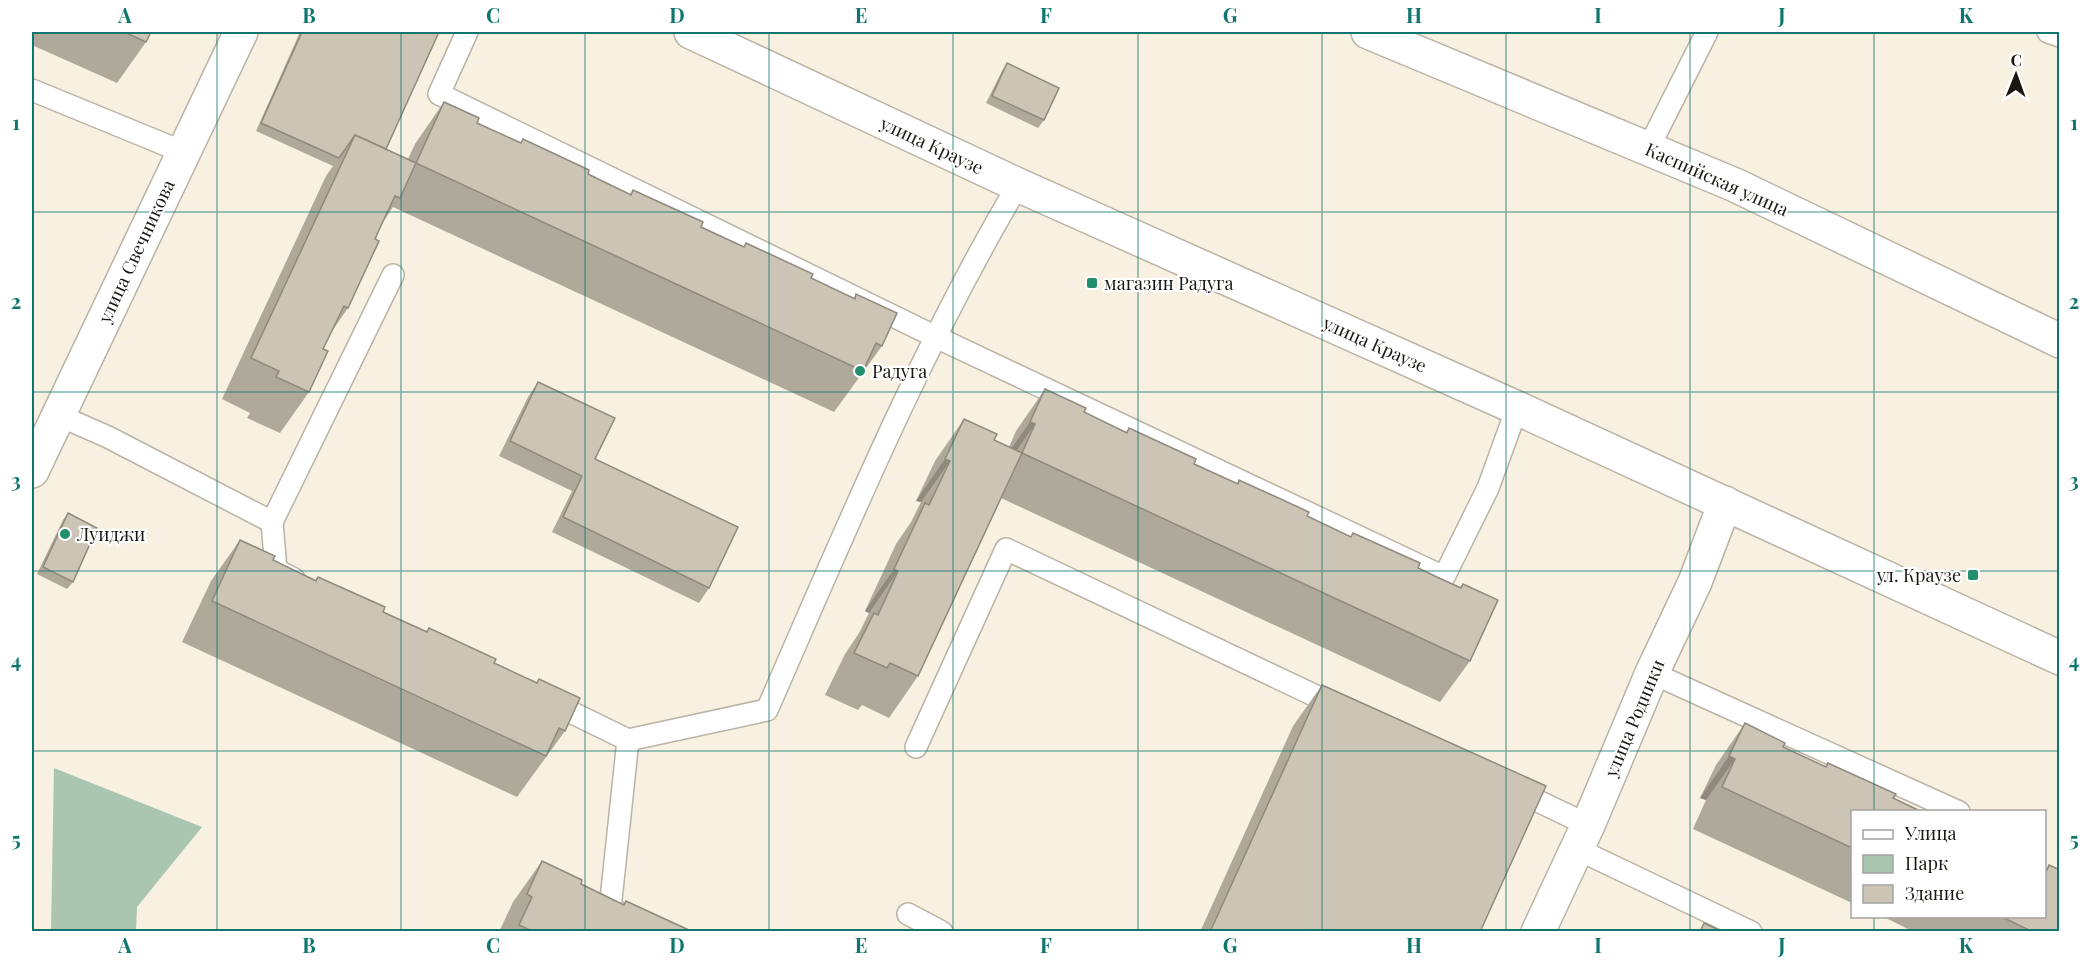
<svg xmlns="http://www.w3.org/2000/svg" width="2091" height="963" viewBox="0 0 2091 963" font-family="'Playfair Display',serif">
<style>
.green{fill:#aac6b0}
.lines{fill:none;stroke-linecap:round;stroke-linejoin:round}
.service-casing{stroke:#bbb3a4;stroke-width:24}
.minor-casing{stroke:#bbb3a4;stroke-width:36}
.secondary-casing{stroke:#bbb3a4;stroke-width:36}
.service{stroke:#fff;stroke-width:21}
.minor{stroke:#fff;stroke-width:33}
.secondary{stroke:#fff;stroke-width:33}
.wall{fill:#afa99b}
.shaded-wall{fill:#8f897e}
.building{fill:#ccc4b4;stroke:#8f897e;stroke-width:1.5}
.grid{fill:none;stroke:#0f766e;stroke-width:1.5;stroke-opacity:0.55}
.poi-dot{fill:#218e6c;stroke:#fff;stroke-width:2}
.labels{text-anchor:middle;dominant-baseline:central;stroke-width:4.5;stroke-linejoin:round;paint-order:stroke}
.street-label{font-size:18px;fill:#191611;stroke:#fff}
.poi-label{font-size:18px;fill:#191611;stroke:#fff;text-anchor:start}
.neatline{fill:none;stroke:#0f766e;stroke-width:2}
.grid-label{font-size:20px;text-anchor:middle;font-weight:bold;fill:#0f766e}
</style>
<rect width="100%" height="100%" fill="#f8f0e0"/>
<path class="green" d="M 54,768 L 202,827 L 137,907 L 136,931 L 51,931 Z"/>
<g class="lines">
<g class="service-casing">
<g id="service">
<path d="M 467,32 L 439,94 L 936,337 L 1444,577 L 1488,488 L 1517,408"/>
<path d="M 2048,32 L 2060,36"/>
<path d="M 32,90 L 183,152"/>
<path d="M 1648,149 L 1707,32"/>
<path d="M 58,415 L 108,437 L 272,522 L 393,275"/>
<path d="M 272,522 L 276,570 L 294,579"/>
<path d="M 1652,673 L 1959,812"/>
<path d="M 546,700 L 628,740 L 767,710 C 845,532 919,352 1018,185"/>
<path d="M 628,740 L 610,909 L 662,932"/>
<path d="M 916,747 L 1006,549 L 1341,708"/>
<path d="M 1513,789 L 1588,825"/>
<path d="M 1577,849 L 1751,932"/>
<path d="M 908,914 L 942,932"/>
</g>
</g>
<g class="minor-casing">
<g id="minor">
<path d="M 1368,32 L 1735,185 L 2060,341"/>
<path d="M 32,471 L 241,32"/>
<path d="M 1538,932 L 1588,825 L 1652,673 L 1695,582 L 1725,503"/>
</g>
</g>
<g class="secondary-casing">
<path id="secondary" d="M 691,32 L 1018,185 L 1517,408 L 2060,658"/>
</g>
<use href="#service" class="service"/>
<use href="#minor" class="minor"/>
<use href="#secondary" class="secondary"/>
</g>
<g class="wall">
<path d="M 32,32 L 151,32 L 146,42 L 117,83 L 32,45 Z"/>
<path d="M 300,32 L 439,32 L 386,149 L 408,159 L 415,144 L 444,102 L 477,123 L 520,143 L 523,139 L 588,174 L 630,194 L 633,190 L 701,227 L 744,247 L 746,243 L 811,278 L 854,298 L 856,294 L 882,346 L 834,412 L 393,207 L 383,222 L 375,239 L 348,308 L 332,331 L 323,349 L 309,392 L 280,433 L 247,418 L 250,413 L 222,399 L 326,176 L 333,166 L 256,131 Z"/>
<path d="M 1007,63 L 1044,120 L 1038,128 L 986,103 L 1002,71 Z"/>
<path d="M 538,382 L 595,459 L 709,588 L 699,603 L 552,532 L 572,491 L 499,456 L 528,397 Z"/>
<path d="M 1045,389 L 1084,412 L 1126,432 L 1129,428 L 1194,464 L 1237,484 L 1239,480 L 1307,516 L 1350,537 L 1353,533 L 1418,568 L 1460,587 L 1463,584 L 1470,661 L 1440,702 L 1001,498 L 918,676 L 889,718 L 862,705 L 858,710 L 825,695 L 845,654 L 859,633 L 869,613 L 865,611 L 896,544 L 911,522 L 921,502 L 916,501 L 935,461 L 964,419 L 994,440 L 1009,447 L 1016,431 Z"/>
<path d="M 68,513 L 73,582 L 67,589 L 37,574 L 63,520 Z"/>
<path d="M 240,540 L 273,560 L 316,580 L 318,577 L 383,612 L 426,631 L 429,628 L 494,663 L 537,683 L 539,679 L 565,731 L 517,797 L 182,642 L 211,581 Z"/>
<path d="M 1322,685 L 1480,932 L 1200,932 L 1293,726 Z"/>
<path d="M 1745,723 L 1783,747 L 1826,767 L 1828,763 L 1852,812 L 1852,903 L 1693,829 L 1706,800 L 1700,798 L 1716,765 Z"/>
<path d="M 542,861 L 581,884 L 623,904 L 626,901 L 693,931 L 499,932 L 513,902 Z"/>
<path d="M 2049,865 L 2060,932 L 1914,932 L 1882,916 L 2044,916 L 2046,870 Z"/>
</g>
<g class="shaded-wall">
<path d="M 1030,422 L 1035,424 L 1006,466 L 1001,463 Z"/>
<path d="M 945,459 L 950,461 L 921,502 L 916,501 Z"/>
<path d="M 894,569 L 898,571 L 869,613 L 865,611 Z"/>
<path d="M 1729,756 L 1735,759 L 1706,800 L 1700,798 Z"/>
</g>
<g class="building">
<path d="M 124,32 L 151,32 L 146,42 Z"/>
<path d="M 302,32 L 439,32 L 386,149 L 355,135 L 339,158 L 261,123 Z"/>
<path d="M 1007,63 L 1059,88 L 1044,120 L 992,96 Z"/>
<path d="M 444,102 L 479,118 L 477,123 L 521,143 L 523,139 L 589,170 L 588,174 L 631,195 L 633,190 L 703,222 L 701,227 L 744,247 L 746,243 L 813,274 L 811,278 L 855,299 L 856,294 L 897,313 L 882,346 L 876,343 L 863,371 L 416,163 L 400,198 L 395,196 L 385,217 L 375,239 L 379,241 L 348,308 L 344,306 L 323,349 L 328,351 L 309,392 L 276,377 L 279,371 L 251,358 L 355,135 L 416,163 Z"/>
<path d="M 538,382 L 615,418 L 595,459 L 738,527 L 709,588 L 563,517 L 582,476 L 510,441 Z"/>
<path d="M 1045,389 L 1086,408 L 1084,412 L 1127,433 L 1129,428 L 1196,459 L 1194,464 L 1238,484 L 1239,480 L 1309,512 L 1307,516 L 1351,537 L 1353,533 L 1420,563 L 1418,568 L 1439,578 L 1461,588 L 1463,584 L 1498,600 L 1470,661 L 1022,453 L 918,676 L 890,663 L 887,668 L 854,653 L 874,613 L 878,615 L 898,571 L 894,569 L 925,503 L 929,505 L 950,461 L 945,459 L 964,419 L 997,434 L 994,440 L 1022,453 L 1035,424 L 1030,422 Z"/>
<path d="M 68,513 L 97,528 L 73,582 L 43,567 Z"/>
<path d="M 240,540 L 275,556 L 273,560 L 316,581 L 318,577 L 385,607 L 383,612 L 427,632 L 429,628 L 496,659 L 494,663 L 537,683 L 539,679 L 580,698 L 565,731 L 559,728 L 546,756 L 212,601 Z"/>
<path d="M 1322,685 L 1546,786 L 1480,932 L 1210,932 Z"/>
<path d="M 1745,723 L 1785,743 L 1783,747 L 1826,767 L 1828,763 L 1896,794 L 1893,798 L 1922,812 L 1852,812 L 1852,848 L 1722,787 L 1735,759 L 1729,756 Z"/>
<path d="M 542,861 L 582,880 L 581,884 L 624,905 L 626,901 L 693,932 L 534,932 L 519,925 L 532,897 L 527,894 Z"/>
<path d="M 2049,865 L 2060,870 L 2060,932 L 2033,932 L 2000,916 L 2044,916 L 2044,869 L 2047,870 Z"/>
<path d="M 1704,923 L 1723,932 L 1700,932 Z"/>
</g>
<path class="grid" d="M 217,32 L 217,932M 401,32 L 401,932M 585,32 L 585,932M 769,32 L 769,932M 953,32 L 953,932M 1138,32 L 1138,932M 1322,32 L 1322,932M 1506,32 L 1506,932M 1690,32 L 1690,932M 1874,32 L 1874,812M 32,212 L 2060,212M 32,392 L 2060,392M 32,571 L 2060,571M 32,751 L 2060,751M 1874,916 L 1874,932"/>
<g class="poi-dot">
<rect x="1086" y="277" width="12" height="12" rx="3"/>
<circle cx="860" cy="371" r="6"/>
<circle cx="65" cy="534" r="6"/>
<rect x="1967" y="569" width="12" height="12" rx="3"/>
</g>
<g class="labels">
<g class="street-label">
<text transform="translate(932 145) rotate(25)">улица Краузе</text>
<text transform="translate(1717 179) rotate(24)">Каспийская улица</text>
<text transform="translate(136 251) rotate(-65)">улица Свечникова</text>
<text transform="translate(1375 344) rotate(24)">улица Краузе</text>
<text transform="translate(1634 718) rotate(-67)">улица Родники</text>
</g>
<g class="poi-label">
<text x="1104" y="283">магазин Радуга</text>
<text x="872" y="371">Радуга</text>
<text x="77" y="534">Луиджи</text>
<text x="1961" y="575" text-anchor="end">ул. Краузе</text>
</g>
</g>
<rect width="2091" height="963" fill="none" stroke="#ffffff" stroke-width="66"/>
<rect x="1851" y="810" width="195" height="108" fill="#ffffff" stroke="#a3a2a0" stroke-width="1.5"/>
<rect x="1863" y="830" width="30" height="9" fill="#ffffff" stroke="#a3a2a0" stroke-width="1.5"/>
<text x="1905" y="840" font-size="18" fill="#191611">Улица</text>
<rect x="1863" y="855" width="30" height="18" fill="#aac6b0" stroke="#a3a2a0" stroke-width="1.5"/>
<text x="1905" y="870" font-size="18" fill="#191611">Парк</text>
<rect x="1863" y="885" width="30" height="18" fill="#ccc4b4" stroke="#a3a2a0" stroke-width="1.5"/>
<text x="1905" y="900" font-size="18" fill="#191611">Здание</text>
<g transform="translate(2016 75) rotate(1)" stroke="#ffffff" stroke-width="4.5" paint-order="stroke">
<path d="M0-4.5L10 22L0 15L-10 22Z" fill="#191611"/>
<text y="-9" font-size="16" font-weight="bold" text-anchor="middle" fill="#191611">С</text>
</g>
<rect x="33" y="33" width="2025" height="897" class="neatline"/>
<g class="grid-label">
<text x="125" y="23">A</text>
<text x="309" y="23">B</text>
<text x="493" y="23">C</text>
<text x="677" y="23">D</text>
<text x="861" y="23">E</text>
<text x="1046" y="23">F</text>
<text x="1230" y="23">G</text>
<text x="1414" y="23">H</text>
<text x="1598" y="23">I</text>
<text x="1782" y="23">J</text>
<text x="1966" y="23">K</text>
<text x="16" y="130">1</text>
<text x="2074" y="130">1</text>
<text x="16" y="309">2</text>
<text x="2074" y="309">2</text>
<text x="16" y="488">3</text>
<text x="2074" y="488">3</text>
<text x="16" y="668">4</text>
<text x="2074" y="668">4</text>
<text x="16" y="847">5</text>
<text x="2074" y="847">5</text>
<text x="125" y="953">A</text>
<text x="309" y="953">B</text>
<text x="493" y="953">C</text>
<text x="677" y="953">D</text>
<text x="861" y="953">E</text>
<text x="1046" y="953">F</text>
<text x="1230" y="953">G</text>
<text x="1414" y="953">H</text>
<text x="1598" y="953">I</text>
<text x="1782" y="953">J</text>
<text x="1966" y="953">K</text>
</g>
</svg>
